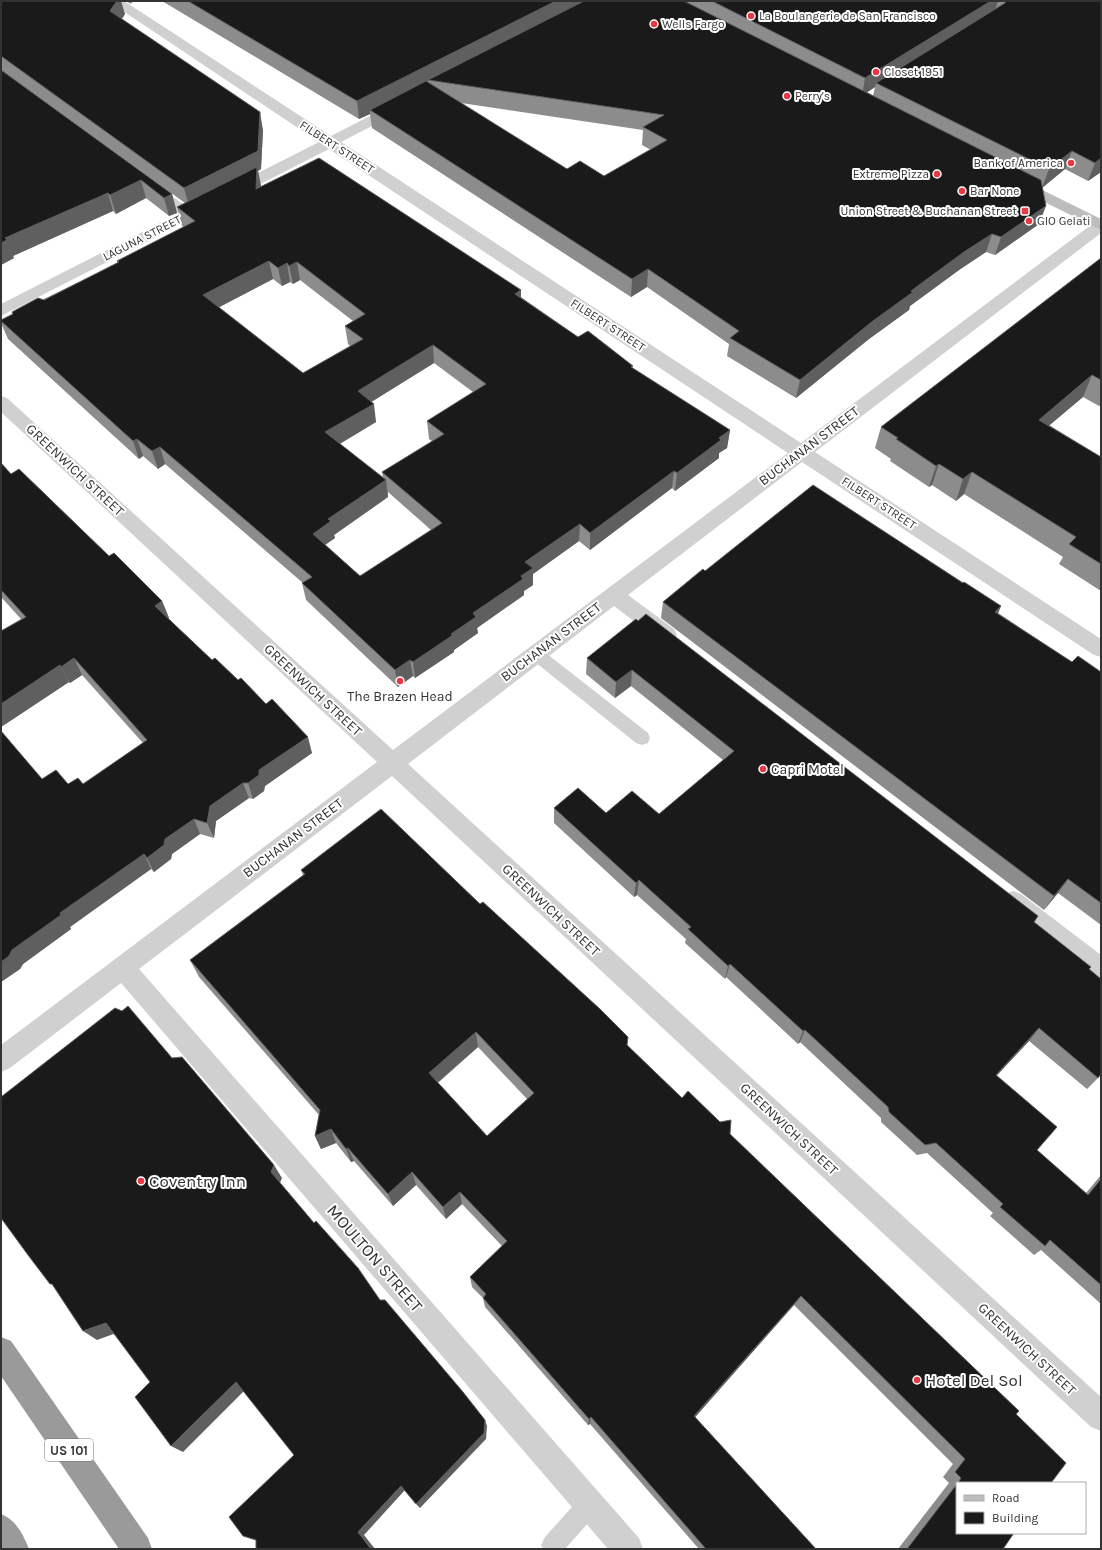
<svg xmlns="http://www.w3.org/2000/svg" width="1102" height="1550" viewBox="0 0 1102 1550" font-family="Karla,sans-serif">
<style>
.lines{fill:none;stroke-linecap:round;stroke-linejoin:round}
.lane{fill:#d0d0d0;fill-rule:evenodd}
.street{fill:#d0d0d0;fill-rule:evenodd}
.secondary{fill:#bdbdbd;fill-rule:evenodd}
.highway{fill:#9a9a9a;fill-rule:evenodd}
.wall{fill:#8c8c8c;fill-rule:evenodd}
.shaded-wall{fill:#5f5f5f}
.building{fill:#1a1a1a;stroke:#5f5f5f;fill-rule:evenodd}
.poi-dot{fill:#e63946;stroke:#fff;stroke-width:1.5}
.labels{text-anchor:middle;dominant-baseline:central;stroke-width:4;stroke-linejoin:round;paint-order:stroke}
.far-poi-label{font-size:12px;fill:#333;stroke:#fff;text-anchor:start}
.far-street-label{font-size:12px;fill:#333;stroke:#fff}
.shield{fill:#fff;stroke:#707070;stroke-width:1}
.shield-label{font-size:13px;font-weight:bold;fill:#333}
.street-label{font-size:14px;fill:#333;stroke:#fff}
.poi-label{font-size:14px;fill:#333;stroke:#fff}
.near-poi-label{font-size:17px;fill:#333;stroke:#fff;text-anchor:start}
.near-street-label{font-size:17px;fill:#333;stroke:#fff}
</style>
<rect width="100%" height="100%" fill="#fff"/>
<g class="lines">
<g class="lane">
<path d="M 155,186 L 159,187 L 193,211 L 195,214 L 193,217 L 185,217 L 151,193 L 149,190 L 151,187 Z"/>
<path d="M 536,648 L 542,650 L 648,733 L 650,738 L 648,743 L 642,745 L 636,743 L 530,658 L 528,654 L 530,650 Z"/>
<path d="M 589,1493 L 597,1497 L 601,1505 L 597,1513 L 565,1549 L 543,1549 L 541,1545 L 545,1537 L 581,1497 Z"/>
</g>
<g class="street">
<path d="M 108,1 L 124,1 L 331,136 L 393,104 L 403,104 L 405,107 L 403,110 L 341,142 L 801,443 L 1095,222 L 1101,220 L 1101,233 L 815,452 L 1101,639 L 1101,657 L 1094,655 L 802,462 L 628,595 L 674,629 L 677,635 L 674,641 L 667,643 L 660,641 L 614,606 L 408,764 L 1101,1397 L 1101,1431 L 1091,1427 L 392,776 L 139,969 L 639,1538 L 643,1549 L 608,1549 L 121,983 L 10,1068 L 1,1072 L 1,1045 L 377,762 L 1,412 L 1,396 L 7,398 L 393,750 L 788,453 L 329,149 L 1,316 L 1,304 L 319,142 Z"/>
<path d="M 1013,891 L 1021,894 L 1101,955 L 1101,980 L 1092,977 L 1005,908 L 1001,901 L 1005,894 Z"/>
</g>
<path class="secondary" d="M 1018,178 L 1101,219 L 1101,230 L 1012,186 L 1010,183 L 1012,180 Z"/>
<g class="highway">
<path d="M 1,1337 L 11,1341 L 148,1538 L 152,1549 L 119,1549 L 1,1376 Z"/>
<path d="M 1,1514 C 16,1520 23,1534 29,1549 L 1,1549 Z"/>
</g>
</g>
<g class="wall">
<path d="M 1,1 L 125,14 L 122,19 L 263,130 L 261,169 L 258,171 L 261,186 L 521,290 L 521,297 L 578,337 L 633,368 L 730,430 L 727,448 L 719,453 L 719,458 L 675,491 L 672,488 L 590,550 L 579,541 L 533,574 L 533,585 L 524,591 L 524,595 L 477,628 L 478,633 L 454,650 L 454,652 L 415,678 L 413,676 L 398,687 L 306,600 L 302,583 L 303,583 L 165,464 L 158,469 L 143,456 L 139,459 L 8,339 L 1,323 L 1,320 L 118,263 L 117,261 L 184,227 L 182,226 L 177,207 L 185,203 L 6,73 L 172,194 L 177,213 L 169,216 L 146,198 L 116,214 L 113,211 L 13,256 L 14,258 L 1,265 ZM 273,279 L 282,286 L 290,282 L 293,284 L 300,280 L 353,321 L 345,326 L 348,344 L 350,346 L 303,373 L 219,307 ZM 434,363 L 473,392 L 427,421 L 429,439 L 432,441 L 382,472 L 383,477 L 340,444 L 376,422 L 371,402 ZM 388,492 L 431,530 L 360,576 L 325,545 L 335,538 L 334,535 L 388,497 Z"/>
<path d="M 126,1 L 133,1 L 131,4 Z"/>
<path d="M 162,1 L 1101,1 L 1101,172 L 1088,181 L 1065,169 L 1042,188 L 1039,224 L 995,255 L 986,252 L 959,270 L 910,306 L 909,310 L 869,339 L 796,398 L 727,356 L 729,344 L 647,287 L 631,297 L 372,128 L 370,114 L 359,119 ZM 875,87 L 873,96 L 867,92 ZM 461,103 L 643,130 L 642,145 L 651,150 L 604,176 L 567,169 Z"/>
<path d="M 1101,258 L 1101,405 L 1099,406 L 1083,397 L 1049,425 L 1101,457 L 1101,591 L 1059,564 L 1063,557 L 964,494 L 956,501 L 932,485 L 929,487 L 890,461 L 891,459 L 875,448 L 881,427 Z"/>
<path d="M 1,463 L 11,474 L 162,601 L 169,618 L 168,619 L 212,660 L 312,753 L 265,786 L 264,791 L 253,799 L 249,798 L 216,821 L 214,838 L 200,834 L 172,854 L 171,859 L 154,872 L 151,869 L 70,927 L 71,929 L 23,964 L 20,969 L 1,982 L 1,731 L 42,779 L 68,784 L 83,784 L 143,743 L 82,675 L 70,683 L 69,682 L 1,727 L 1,631 L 21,619 L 1,597 Z"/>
<path d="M 705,571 L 963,583 L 1001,606 L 998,613 L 1072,662 L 1101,672 L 1101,925 L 1058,893 L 1044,910 L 661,618 L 663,602 Z"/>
<path d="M 636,619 L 1034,922 L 1091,967 L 1089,969 L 1098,1078 L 1087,1089 L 1029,1041 L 997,1075 L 1037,1150 L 1086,1193 L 1101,1175 L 1101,1304 L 1041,1250 L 1034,1255 L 990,1216 L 993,1213 L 927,1153 L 917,1155 L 881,1122 L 881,1118 L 800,1042 L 798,1044 L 726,977 L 725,979 L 685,943 L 686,939 L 637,895 L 634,897 L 554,823 L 554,808 L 606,813 L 659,814 L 723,760 L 631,686 L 615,698 L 586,674 L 587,658 Z"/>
<path d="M 301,870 L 480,904 L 682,1098 L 730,1134 L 1016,1414 L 1051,1483 L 957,1483 L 957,1533 L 1003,1549 L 898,1549 L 949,1483 L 943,1477 L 953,1464 L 794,1305 L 695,1417 L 816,1549 L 699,1549 L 590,1424 L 588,1425 L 485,1307 L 483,1298 L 472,1287 L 470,1277 L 502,1246 L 462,1204 L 446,1219 L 416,1185 L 393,1206 L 354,1161 L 351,1162 L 336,1143 L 321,1149 L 315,1136 L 319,1115 L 199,977 L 190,960 L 303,875 ZM 478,1047 L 527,1099 L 487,1136 L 438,1083 Z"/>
</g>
<g class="shaded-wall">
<path d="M 117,1 L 121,1 L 125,14 L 115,29 L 110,11 Z"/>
<path d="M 556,1 L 591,1 L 428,80 L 428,84 L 370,110 L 370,114 L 359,119 L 357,101 Z"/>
<path d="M 991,1 L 998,1 L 994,14 L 876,83 L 875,87 L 862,96 L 865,78 Z"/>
<path d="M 260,112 L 263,130 L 261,169 L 258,171 L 261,186 L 260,207 L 189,206 L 184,188 Z"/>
<path d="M 1072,151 L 1065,169 L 1042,188 L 1049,169 Z"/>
<path d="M 1101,158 L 1101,172 L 1088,181 L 1095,163 Z"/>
<path d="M 141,180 L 146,198 L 116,214 L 110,195 Z"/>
<path d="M 108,193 L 113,211 L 13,256 L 14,258 L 1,265 L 1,243 L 5,238 Z"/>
<path d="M 172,194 L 177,213 L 169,216 L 164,198 Z"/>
<path d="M 1046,206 L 1039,224 L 995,255 L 1001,237 Z"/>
<path d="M 992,234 L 986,252 L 959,270 L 910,306 L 909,310 L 869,339 L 796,398 L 800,380 L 911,291 L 964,252 Z"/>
<path d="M 269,261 L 273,279 L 208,313 L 203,295 Z"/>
<path d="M 297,262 L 300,280 L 293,284 L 289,266 Z"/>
<path d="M 287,263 L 290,282 L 282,286 L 278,268 Z"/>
<path d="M 648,269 L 647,287 L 631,297 L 632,279 Z"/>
<path d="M 521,290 L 521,308 L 515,294 Z"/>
<path d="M 433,345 L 434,363 L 360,409 L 358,391 Z"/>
<path d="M 1092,375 L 1083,397 L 1031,441 L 1039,420 Z"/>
<path d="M 374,404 L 376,422 L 329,450 L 325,432 Z"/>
<path d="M 730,430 L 727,448 L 719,453 L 719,458 L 675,491 L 677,473 L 719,438 Z"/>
<path d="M 137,439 L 143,456 L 139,459 L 133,441 Z"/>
<path d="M 160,447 L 165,464 L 158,469 L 152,451 Z"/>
<path d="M 939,464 L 932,485 L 929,487 L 936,466 Z"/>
<path d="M 674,471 L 672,488 L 590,550 L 590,533 Z"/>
<path d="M 972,472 L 964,494 L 956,501 L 963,479 Z"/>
<path d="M 386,480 L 388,497 L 334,535 L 335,538 L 316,551 L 313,534 L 328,519 Z"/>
<path d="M 580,524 L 579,541 L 533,574 L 533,585 L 524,591 L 524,595 L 477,628 L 478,633 L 454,650 L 454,652 L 415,678 L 413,662 L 451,634 L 525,562 Z"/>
<path d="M 162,601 L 169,618 L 161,623 L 155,606 Z"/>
<path d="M 1001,606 L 994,623 L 995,612 Z"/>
<path d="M 74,658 L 82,675 L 70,683 L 61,667 Z"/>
<path d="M 410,660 L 413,676 L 398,687 L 395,670 Z"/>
<path d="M 60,665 L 69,682 L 1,727 L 1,704 Z"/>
<path d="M 632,670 L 631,686 L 615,698 L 616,682 Z"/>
<path d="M 308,737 L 312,753 L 265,786 L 264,791 L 253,799 L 248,783 L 259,770 Z"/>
<path d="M 243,783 L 249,798 L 216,821 L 214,838 L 207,823 L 210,806 Z"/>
<path d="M 194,819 L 200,834 L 172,854 L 171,859 L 154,872 L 147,858 L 165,839 Z"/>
<path d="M 144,854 L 151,869 L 70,927 L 71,929 L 23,964 L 20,969 L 1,982 L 1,962 L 12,950 L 60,913 Z"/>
<path d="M 1068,879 L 1058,893 L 1044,910 L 1054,896 Z"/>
<path d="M 639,880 L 637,895 L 634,897 L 636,883 Z"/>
<path d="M 730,964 L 726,977 L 725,979 L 728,966 Z"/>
<path d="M 1039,1028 L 1029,1041 L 987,1086 L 996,1075 Z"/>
<path d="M 805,1030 L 800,1042 L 798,1044 L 803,1031 Z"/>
<path d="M 476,1032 L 478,1047 L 432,1087 L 429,1073 Z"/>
<path d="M 331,1129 L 336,1143 L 321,1149 L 315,1136 Z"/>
<path d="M 348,1148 L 354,1161 L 351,1162 L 346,1149 Z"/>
<path d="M 274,1165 L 282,1178 L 279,1185 L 271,1172 Z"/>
<path d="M 412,1172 L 416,1185 L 393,1206 L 388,1194 Z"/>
<path d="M 460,1192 L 462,1204 L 446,1219 L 443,1207 Z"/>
<path d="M 801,1296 L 794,1305 L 690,1423 L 694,1416 Z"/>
<path d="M 106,1323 L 119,1332 L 97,1340 L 83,1331 Z"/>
<path d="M 236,1382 L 245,1390 L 183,1452 L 171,1446 Z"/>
<path d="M 591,1417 L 590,1424 L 588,1425 L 589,1419 Z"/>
<path d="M 485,1420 L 487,1426 L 486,1439 L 420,1508 L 416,1504 Z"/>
<path d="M 401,1486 L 405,1490 L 364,1535 L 375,1549 L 371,1549 L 358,1532 Z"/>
</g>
<g class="building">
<path d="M 1,1 L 117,1 L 110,11 L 260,112 L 258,151 L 184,188 L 1,56 Z"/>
<path d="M 188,1 L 556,1 L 357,101 Z"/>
<path d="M 584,1 L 684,1 L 1041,180 L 1046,206 L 1001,237 L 992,234 L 964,252 L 911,291 L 913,292 L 873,321 L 800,380 L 730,338 L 739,331 L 648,269 L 632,279 L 370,110 L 426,81 L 567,169 L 580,161 L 604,176 L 667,140 L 643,127 L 664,115 L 428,80 Z"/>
<path d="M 712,1 L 991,1 L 865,78 Z"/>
<path d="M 1006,1 L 1101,1 L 1101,158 L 1095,163 L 1072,151 L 1049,169 L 876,83 L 1005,3 Z"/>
<path d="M 1,70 L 172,194 L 164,198 L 141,180 L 110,195 L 108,193 L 5,238 L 7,240 L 1,243 Z"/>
<path d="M 319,158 L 521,290 L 515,294 L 578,337 L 588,331 L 633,366 L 631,367 L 730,430 L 719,438 L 721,440 L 677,473 L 674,471 L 590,533 L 580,524 L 525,562 L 533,568 L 521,576 L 523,579 L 473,613 L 476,617 L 451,634 L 453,635 L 413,662 L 410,660 L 395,670 L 302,583 L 312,577 L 160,447 L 152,451 L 137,439 L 133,441 L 1,321 L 1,320 L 13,314 L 12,312 L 38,298 L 44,300 L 119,262 L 117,261 L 195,221 L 177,207 L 257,167 L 256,189 ZM 269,261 L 278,268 L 287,263 L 289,266 L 297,262 L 365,314 L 345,326 L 363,339 L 303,373 L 203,295 ZM 433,345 L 486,384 L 427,421 L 444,434 L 382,472 L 442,523 L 360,576 L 313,534 L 331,521 L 328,519 L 386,480 L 325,432 L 374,404 L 358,391 Z"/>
<path d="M 1101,258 L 1101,380 L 1092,375 L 1039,420 L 1101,457 L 1101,564 L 1069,544 L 1076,537 L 972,472 L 963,479 L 939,464 L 936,466 L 896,439 L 898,438 L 881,427 Z"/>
<path d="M 1,463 L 11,474 L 19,469 L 109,556 L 114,553 L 162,601 L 155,606 L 212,660 L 215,658 L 238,680 L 241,678 L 266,704 L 272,699 L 308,737 L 259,770 L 259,775 L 248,783 L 243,783 L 210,806 L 207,823 L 194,819 L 165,839 L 164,845 L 147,858 L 144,854 L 60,913 L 61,915 L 12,950 L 9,956 L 1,962 L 1,731 L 42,779 L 56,770 L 68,784 L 78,778 L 83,784 L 147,740 L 74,658 L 61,667 L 60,665 L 1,704 L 1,631 L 26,617 L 1,590 Z"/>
<path d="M 813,485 L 963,583 L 964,582 L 1001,606 L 995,612 L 1072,662 L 1078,656 L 1101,672 L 1101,903 L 1068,879 L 1054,896 L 663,602 L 703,569 L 705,571 Z"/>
<path d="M 646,614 L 1038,916 L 1034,922 L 1091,967 L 1089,969 L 1101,979 L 1101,1074 L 1098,1078 L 1039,1028 L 996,1075 L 1057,1127 L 1037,1150 L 1088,1195 L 1101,1179 L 1101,1285 L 1050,1240 L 1045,1246 L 1000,1207 L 1003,1204 L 936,1143 L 925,1145 L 889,1112 L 888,1107 L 805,1030 L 803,1031 L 730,964 L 728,966 L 688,929 L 691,927 L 639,880 L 636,883 L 554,808 L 578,788 L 606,813 L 632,791 L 659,814 L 734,751 L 632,670 L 616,682 L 587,658 L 636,619 L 638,621 Z"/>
<path d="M 381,809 L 480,904 L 483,902 L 600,1009 L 628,1037 L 627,1045 L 682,1098 L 688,1091 L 720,1122 L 731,1120 L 730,1134 L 1019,1411 L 1016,1414 L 1066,1463 L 1051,1483 L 958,1483 L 961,1478 L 955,1472 L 965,1459 L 801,1296 L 694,1416 L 816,1549 L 706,1549 L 591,1417 L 589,1419 L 483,1298 L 486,1294 L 470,1277 L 507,1241 L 460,1192 L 443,1207 L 412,1172 L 388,1194 L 348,1148 L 346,1149 L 331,1129 L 315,1136 L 320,1110 L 190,960 L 305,874 L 301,870 ZM 476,1032 L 534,1093 L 487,1136 L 429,1073 Z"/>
<path d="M 128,1006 L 172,1058 L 182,1057 L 274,1165 L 271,1172 L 314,1223 L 316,1221 L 358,1268 L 380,1300 L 385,1300 L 463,1392 L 485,1420 L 484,1433 L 416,1504 L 401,1486 L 358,1532 L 371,1549 L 256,1549 L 256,1540 L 243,1536 L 229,1517 L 294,1455 L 236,1382 L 171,1446 L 135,1397 L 150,1382 L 106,1323 L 83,1331 L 52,1284 L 50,1284 L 28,1255 L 1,1218 L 1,1097 L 115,1008 L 122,1011 Z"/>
<path d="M 957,1484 L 957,1533 L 1014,1533 L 1003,1549 L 907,1549 Z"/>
</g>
<g class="poi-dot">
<circle cx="751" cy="16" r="4"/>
<circle cx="654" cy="24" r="4"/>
<circle cx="876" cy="72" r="4"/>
<circle cx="787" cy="96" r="4"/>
<circle cx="1071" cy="163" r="4"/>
<circle cx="937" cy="174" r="4"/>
<circle cx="962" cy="191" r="4"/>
<rect x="1021" y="207" width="8" height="8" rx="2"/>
<circle cx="1029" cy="221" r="4"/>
<circle cx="400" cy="681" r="4"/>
<circle cx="763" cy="769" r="4"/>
<circle cx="141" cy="1181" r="4"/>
<circle cx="917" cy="1380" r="4"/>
</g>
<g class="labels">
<g class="far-poi-label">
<text x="759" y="16">La Boulangerie de San Francisco</text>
<text x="662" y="24">Wells Fargo</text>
<text x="884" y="72">Closet 1951</text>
<text x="795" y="96">Perry's</text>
<text x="1063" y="163" text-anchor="end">Bank of America</text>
<text x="929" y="174" text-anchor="end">Extreme Pizza</text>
<text x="970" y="191">Bar None</text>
<text x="1017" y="211" text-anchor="end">Union Street &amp; Buchanan Street</text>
<text x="1037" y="221">GIO Gelati</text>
</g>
<g class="far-street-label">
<text transform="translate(337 147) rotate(33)">FILBERT STREET</text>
<text transform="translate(142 238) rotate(-27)">LAGUNA STREET</text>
<text transform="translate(608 325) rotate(33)">FILBERT STREET</text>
<text transform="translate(879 503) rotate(33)">FILBERT STREET</text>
</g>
<rect class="shield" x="45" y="1439" width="48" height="22" rx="3"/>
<g class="shield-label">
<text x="69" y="1450">US 101</text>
</g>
<g class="street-label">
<text transform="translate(809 446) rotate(-37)">BUCHANAN STREET</text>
<text transform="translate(75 470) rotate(43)">GREENWICH STREET</text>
<text transform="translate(551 642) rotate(-37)">BUCHANAN STREET</text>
<text transform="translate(313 690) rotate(43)">GREENWICH STREET</text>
<text transform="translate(293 838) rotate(-37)">BUCHANAN STREET</text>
<text transform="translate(551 910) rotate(43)">GREENWICH STREET</text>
<text transform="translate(789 1129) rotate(43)">GREENWICH STREET</text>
<text transform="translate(1027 1349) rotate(43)">GREENWICH STREET</text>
</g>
<g class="poi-label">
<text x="400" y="696">The Brazen Head</text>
<text x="771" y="769" text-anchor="start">Capri Motel</text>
</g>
<g class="near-poi-label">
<text x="149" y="1181">Coventry Inn</text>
<text x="925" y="1380">Hotel Del Sol</text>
</g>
<g class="near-street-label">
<text transform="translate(375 1258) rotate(49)">MOULTON STREET</text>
</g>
</g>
<rect width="1102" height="1550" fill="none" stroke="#333333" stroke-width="4"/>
<rect x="956" y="1482" width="130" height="52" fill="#ffffff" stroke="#adadad"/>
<rect x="964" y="1495" width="20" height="6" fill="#bdbdbd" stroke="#adadad"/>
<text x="992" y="1502" font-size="12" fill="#333333">Road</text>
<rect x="964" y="1512" width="20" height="12" fill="#1a1a1a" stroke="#adadad"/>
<text x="992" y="1522" font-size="12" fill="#333333">Building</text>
</svg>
